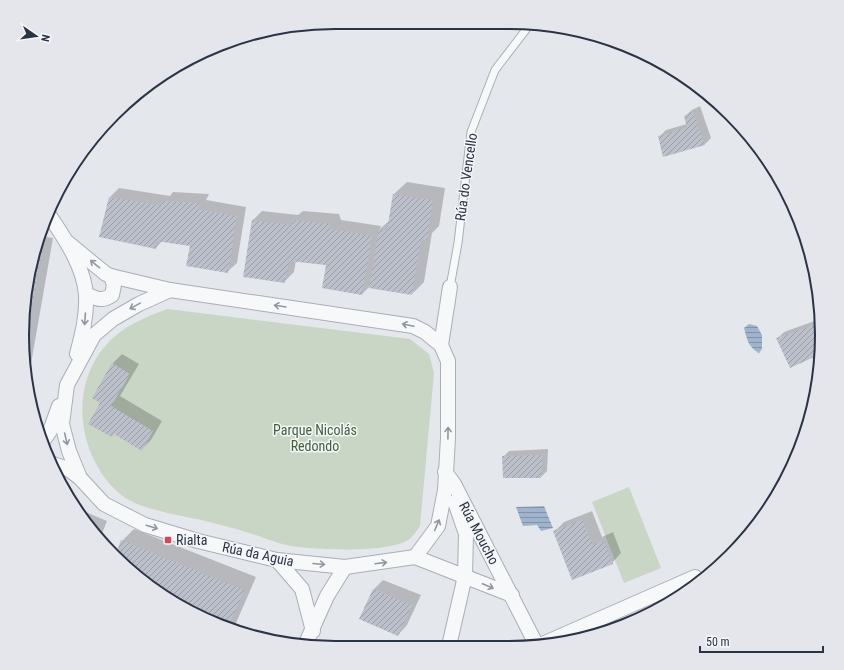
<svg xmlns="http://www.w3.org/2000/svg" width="844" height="670" viewBox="0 0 844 670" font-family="'Roboto Condensed',sans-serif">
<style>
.green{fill:#c9d6c5}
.water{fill:url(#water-rules)}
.shadow{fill:#0003}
.building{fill:url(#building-hatch)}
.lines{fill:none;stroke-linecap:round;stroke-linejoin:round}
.lane-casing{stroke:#a9aeb7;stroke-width:9}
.street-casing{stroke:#a9aeb7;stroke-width:16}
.lane{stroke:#f7f8fa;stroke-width:7}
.street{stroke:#f7f8fa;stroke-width:14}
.oneway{stroke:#9196a0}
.poi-dot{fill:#d1495b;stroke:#f4f6f9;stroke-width:1.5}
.labels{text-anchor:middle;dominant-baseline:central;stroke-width:3;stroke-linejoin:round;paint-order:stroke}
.street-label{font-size:14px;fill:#2b3445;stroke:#f4f6f9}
.park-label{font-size:14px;fill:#3f6138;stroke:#f4f6f9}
.poi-label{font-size:14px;fill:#2b3445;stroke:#f4f6f9;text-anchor:start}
.rim{fill:none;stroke:#2b3445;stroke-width:2}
</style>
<defs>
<pattern id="water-rules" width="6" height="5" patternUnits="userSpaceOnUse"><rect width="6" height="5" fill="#9fb4cc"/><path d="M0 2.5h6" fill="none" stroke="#8293a7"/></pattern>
<pattern id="building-hatch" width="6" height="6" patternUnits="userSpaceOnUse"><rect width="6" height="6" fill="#bbc0ca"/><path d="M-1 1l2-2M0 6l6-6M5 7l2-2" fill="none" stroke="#989da6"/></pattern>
</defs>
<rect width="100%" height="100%" fill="#e4e7ec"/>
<g class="green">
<path d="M 168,309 L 410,339 L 429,354 L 434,373 L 420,526 C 417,530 413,537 408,540 C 389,553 316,550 292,546 C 278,544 263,537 249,533 C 235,528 220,525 205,521 C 181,515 139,510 120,494 C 78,457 68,388 106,345 C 123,326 145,317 168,309 Z"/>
<path d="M 629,487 L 661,568 L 624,583 L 592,502 Z"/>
</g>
<g class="water">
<path d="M 749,324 L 757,326 L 762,335 L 762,349 L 759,353 C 748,347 747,339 744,328 Z"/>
<path d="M 544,506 L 553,528 L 541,531 L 537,525 L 523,526 L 516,507 Z"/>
</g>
<g class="shadow">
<path d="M 700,106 L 711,138 L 705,144 L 664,156 L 659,137 L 666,130 L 687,124 L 685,116 L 692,110 Z"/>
<path d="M 407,182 L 445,188 L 439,226 L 432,233 L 424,282 L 412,294 L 371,285 L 362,294 L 327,264 L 296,260 L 294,272 L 284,282 L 253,220 L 262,211 L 298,215 L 303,211 L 339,214 L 341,220 L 381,226 L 380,229 L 390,220 L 394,194 Z"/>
<path d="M 119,188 L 170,196 L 173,192 L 209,194 L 206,200 L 246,207 L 237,263 L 227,272 L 191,245 L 162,241 L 156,248 L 110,197 Z"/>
<path d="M 40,236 L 53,238 L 28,381 L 22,335 L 33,254 Z"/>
<path d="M 820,319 L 821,353 L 791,367 L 778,338 L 784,332 Z"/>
<path d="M 122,354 L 139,364 L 120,396 L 162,421 L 151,440 L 142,449 L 102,403 L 93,398 L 113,363 Z"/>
<path d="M 548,449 L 547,471 L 541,477 L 503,457 L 509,451 Z"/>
<path d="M 76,508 L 107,521 L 99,541 Z"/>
<path d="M 592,511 L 602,537 L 613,532 L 621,553 L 612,563 L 554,532 L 564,522 Z"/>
<path d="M 134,529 L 256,577 L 233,630 L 215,624 L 145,583 L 116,557 L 122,541 Z"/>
<path d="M 383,580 L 421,595 L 407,625 L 398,635 L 361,619 L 374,589 Z"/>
<path d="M 524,643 L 525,647 L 519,647 Z"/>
</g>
<g class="building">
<path d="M 566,30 L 575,32 L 568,34 Z"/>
<path d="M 693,112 L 705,145 L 663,157 L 658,136 L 687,128 L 684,116 Z"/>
<path d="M 393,194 L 433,200 L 427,240 L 421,239 L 412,295 L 369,288 L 379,229 L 387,230 Z"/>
<path d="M 109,197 L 162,205 L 163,201 L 200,203 L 198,209 L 237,216 L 228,273 L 186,266 L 190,246 L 156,241 L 156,249 L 99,237 Z"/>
<path d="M 252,220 L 292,225 L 293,220 L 329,224 L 331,229 L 372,236 L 362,295 L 322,288 L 326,265 L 289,261 L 285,283 L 243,277 Z"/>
<path d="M 35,249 L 42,250 L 24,352 L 22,335 Z"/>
<path d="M 814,325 L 821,346 L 821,354 L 790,368 L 776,338 Z"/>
<path d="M 112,363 L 130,374 L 111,406 L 153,431 L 142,451 L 114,434 L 112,437 L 88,424 L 100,403 L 92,398 Z"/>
<path d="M 543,455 L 541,478 L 503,478 L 502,456 Z"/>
<path d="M 582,520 L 593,545 L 604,541 L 613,564 L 572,580 L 553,531 Z"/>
<path d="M 89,527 L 98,530 L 96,536 Z"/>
<path d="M 121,540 L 244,590 L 228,628 L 215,624 L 145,583 L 115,556 Z"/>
<path d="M 373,589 L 412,605 L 398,636 L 359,619 Z"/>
</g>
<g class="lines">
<g class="lane-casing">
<path id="lane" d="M 450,287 L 458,243 L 471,132 L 495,70 L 531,23"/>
</g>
<g class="street-casing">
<g id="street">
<path d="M 49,215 C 64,237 85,268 86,296 C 87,316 82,335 77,354"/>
<path d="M 67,242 L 106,274 L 111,276 L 170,290 L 413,326 L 425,332 L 441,345 L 448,361 L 448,438 L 445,490 L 438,526 L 415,557 L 345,567 L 277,560 L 198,541 L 145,525 L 104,504 L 80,478 L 69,451 L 62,424 L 67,385 L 94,335 L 113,319 L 139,304 L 170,290"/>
<path d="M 86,294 C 97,299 101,302 112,295 L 114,285 L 111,276"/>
<path d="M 441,345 L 450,287"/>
<path d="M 43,441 L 50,431 L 59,406"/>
<path d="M 53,464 L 68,469 L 80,478"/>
<path d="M 445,472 L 454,484 L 537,646"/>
<path d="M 415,557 L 512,595"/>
<path d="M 277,560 L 302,589 L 313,631"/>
<path d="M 306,643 L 327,596 L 345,567"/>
<path d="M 449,646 L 465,576 L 466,534 L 455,502"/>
<path d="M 538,646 L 695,577"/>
</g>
</g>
<use href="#lane" class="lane"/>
<use href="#street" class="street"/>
</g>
<defs><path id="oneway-shaft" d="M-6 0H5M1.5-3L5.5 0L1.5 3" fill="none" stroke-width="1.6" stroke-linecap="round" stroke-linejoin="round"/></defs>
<g class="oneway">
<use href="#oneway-shaft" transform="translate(95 264) rotate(-141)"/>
<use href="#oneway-shaft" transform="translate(135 306) rotate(151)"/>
<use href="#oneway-shaft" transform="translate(280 306) rotate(-171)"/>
<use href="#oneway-shaft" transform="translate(85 319) rotate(94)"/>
<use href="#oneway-shaft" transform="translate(408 325) rotate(-168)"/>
<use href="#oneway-shaft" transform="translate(448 433) rotate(-89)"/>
<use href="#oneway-shaft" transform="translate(66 439) rotate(77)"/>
<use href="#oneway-shaft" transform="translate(437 525) rotate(-67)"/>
<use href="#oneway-shaft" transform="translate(152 527) rotate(17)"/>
<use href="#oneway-shaft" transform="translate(381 563) rotate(-7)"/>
<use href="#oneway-shaft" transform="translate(319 564) rotate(5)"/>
<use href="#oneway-shaft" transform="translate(488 586) rotate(23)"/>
</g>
<rect class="poi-dot" x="164" y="536" width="8" height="8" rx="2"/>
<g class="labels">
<g class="street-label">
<text transform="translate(466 177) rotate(-82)">Rúa do Vencello</text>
<text transform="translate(479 533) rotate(62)">Rúa Moucho</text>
<text transform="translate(258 554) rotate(12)">Rúa da Aguia</text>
</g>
<g class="park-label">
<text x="315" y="430">Parque Nicolás<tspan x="315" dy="16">Redondo</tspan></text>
</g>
<g class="poi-label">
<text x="176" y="540">Rialta</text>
</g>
</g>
<path d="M0 0H844V670H0ZM335 29H509A306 306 0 0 1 815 335V335A306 306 0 0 1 509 641H335A306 306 0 0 1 29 335V335A306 306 0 0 1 335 29Z" fill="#e4e6eb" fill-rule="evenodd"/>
<path class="rim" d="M335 29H509A306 306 0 0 1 815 335V335A306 306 0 0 1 509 641H335A306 306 0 0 1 29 335V335A306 306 0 0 1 335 29Z"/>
<g transform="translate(36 36) rotate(103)" stroke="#f4f6f9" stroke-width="3" paint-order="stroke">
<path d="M0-3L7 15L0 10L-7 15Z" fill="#2b3445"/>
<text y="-6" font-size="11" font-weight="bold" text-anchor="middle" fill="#2b3445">N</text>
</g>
<path d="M700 646v6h123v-6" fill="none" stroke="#2b3445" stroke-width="2"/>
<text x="706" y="646" font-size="12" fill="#2b3445" stroke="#f4f6f9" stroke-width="3" paint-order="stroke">50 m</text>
</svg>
